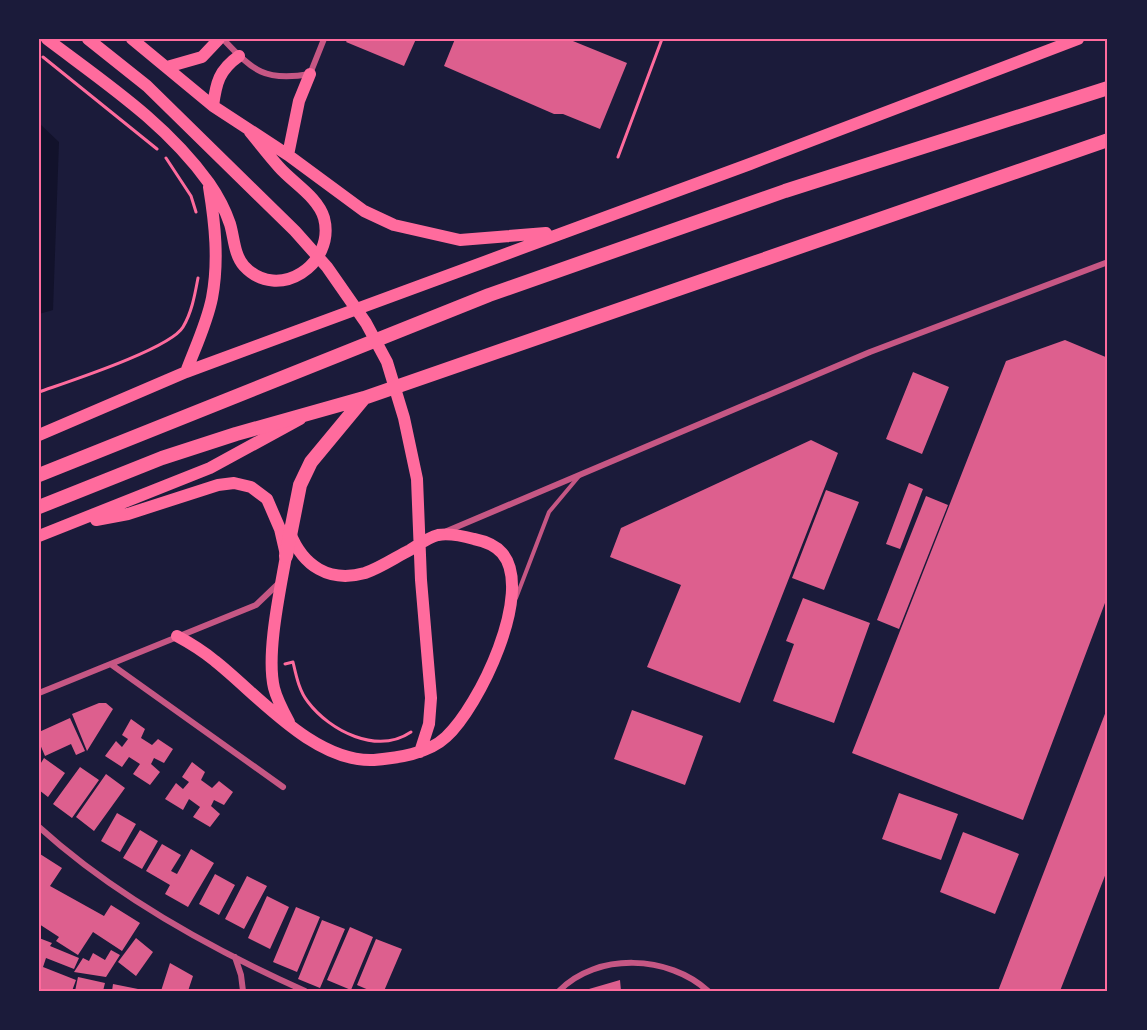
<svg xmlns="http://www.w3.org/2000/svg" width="1147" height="1030" viewBox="0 0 1147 1030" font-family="'Work Sans',sans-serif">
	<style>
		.water { fill: #12122b }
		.building { fill: #dd5f8e }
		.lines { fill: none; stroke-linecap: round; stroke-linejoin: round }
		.path { stroke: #ff6b9d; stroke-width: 3 }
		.service { stroke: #c65784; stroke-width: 4 }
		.minor { stroke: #c65784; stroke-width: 6 }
		.primary { stroke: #ff6b9d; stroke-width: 12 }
		.trunk { stroke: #ff6b9d; stroke-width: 12 }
		.motorway { stroke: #ff6b9d; stroke-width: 14 }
		.neatline { fill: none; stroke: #ff6b9d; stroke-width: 2 }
	</style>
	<rect width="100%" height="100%" fill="#1b1b3a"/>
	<path class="water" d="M39,123L59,142L53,310L39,314Z"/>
	<path class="building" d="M348,39H416L404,66L346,42Z
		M455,39H568L627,63L600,129L563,114H554L444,66Z
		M1065,340L1108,358V595L1023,820L852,753L1006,361Z
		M913,372L949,387L922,454L886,439Z
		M811,440L838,453L740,703L647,667L681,585L610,557L621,528Z
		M909,483L923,489L900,549L886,544Z
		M826,490L859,502L824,590L792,578Z
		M926,496L948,505L899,629L877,620Z
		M803,598L870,623L834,723L773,701L794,644L786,641Z
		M99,703H106L113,709L87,751L72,714Z
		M1108,706V868L1060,991H998Z
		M632,710L703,736L685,785L614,759Z
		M70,718L85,751L76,755L71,744L45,756L39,742V732Z
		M131,719L145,729L141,738L152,745L158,739L173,749L164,763L154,758L151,764L160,772L150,785L133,774L140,764L129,757L122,767L105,756L116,741L122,747L128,739L122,735Z
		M44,758L65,773L48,797L39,790V766Z
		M192,762L205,772L201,780L212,788L219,781L233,792L224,805L214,800L211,806L220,814L210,827L193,817L200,807L189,799L183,810L165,799L176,783L183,789L189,782L182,777Z
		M80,767L99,780L72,818L53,804Z
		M106,774L125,788L94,831L76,817Z
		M899,793L958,814L941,860L882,839Z
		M117,813L136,824L120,852L101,841Z
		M140,830L158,841L142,869L123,858Z
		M963,832L1019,854L995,914L940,892Z
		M162,844L181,855L171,871L177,874L191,849L214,863L188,907L165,894L170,885L146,871Z
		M40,854L62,868L50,886L104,916L111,905L140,923L122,951L93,932L78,955L56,941L59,937L39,924Z
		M215,874L235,885L219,915L199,904Z
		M247,876L267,886L244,929L225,919Z
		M267,896L289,907L270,949L248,938Z
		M296,907L320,917L297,972L273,962Z
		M322,920L345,929L320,988L298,979Z
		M350,927L373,937L351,990L327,980Z
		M39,938L52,943L50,946L79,958L74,969L46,958L43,967L76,980L72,991H39Z
		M136,938L153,952L136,976L118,962Z
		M376,939L402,949L384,991H371L357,985Z
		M111,950L120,955L106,977L74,972L83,958L89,961L93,953L105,960Z
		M170,963L193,976L188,991H161Z
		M78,977L105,983L103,991H75Z
		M620,980L621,991L589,989Z
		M113,984L143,990V991H112Z"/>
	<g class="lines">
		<path class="path" d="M43,57L157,149
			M618,157L662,39
			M166,158L191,196L196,212
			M39,392C67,382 170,349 183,327C192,312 195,294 198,278
			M285,664L293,662C296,675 299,691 308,702C330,731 377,755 411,732"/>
		<path class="service" d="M516,598L549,512L580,475"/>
		<path class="minor" d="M223,39C253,71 265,82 310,74L324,39
			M447,531L870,352L1108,262
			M112,665L283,787
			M39,693L256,605L279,583
			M39,827C115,896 211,949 305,991
			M235,957L241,975L243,991
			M559,991C597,952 669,955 708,991"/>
		<path class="primary" d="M88,39L147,86L295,231L327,267L366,323L387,362L404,418L417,479L421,580L431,698L429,724L420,752
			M286,556C280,591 266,654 274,688C277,700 283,711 289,722
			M177,636C190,643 203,651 215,661C257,694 314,763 374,760C397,758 428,754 446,737C479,707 535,591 502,553C495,545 484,541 474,539C463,536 449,533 438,535C429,537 418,545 410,550C396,557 380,568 365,573C329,583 303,566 290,533"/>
		<path class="trunk" d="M47,39C105,83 166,123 209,183C218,196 225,209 230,224C234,237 234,255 244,266C278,303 336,264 324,218C318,197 293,183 279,167C269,156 260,144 250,132
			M132,39L213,106L288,155L364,211L394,225L460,240L546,233
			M167,67L202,57L219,39
			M213,106C216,83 219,70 239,56
			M288,155L299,101L310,74
			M186,372C195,348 207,323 212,298C219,261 215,224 209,187
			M39,435L186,372L750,164L1078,39
			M96,520L128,514L218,485L234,483L251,487L267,499L280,529L286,555
			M39,536L210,468L300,419"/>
		<path class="motorway" d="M39,475L489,295L785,191L1108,88
			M39,507L162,458L236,434L364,398L1108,140
			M286,556L300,485L311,462L364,398"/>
	</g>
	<rect width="1147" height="1030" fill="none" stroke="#1b1b3a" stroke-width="81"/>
	<rect x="40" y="40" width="1066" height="950" class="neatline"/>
</svg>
